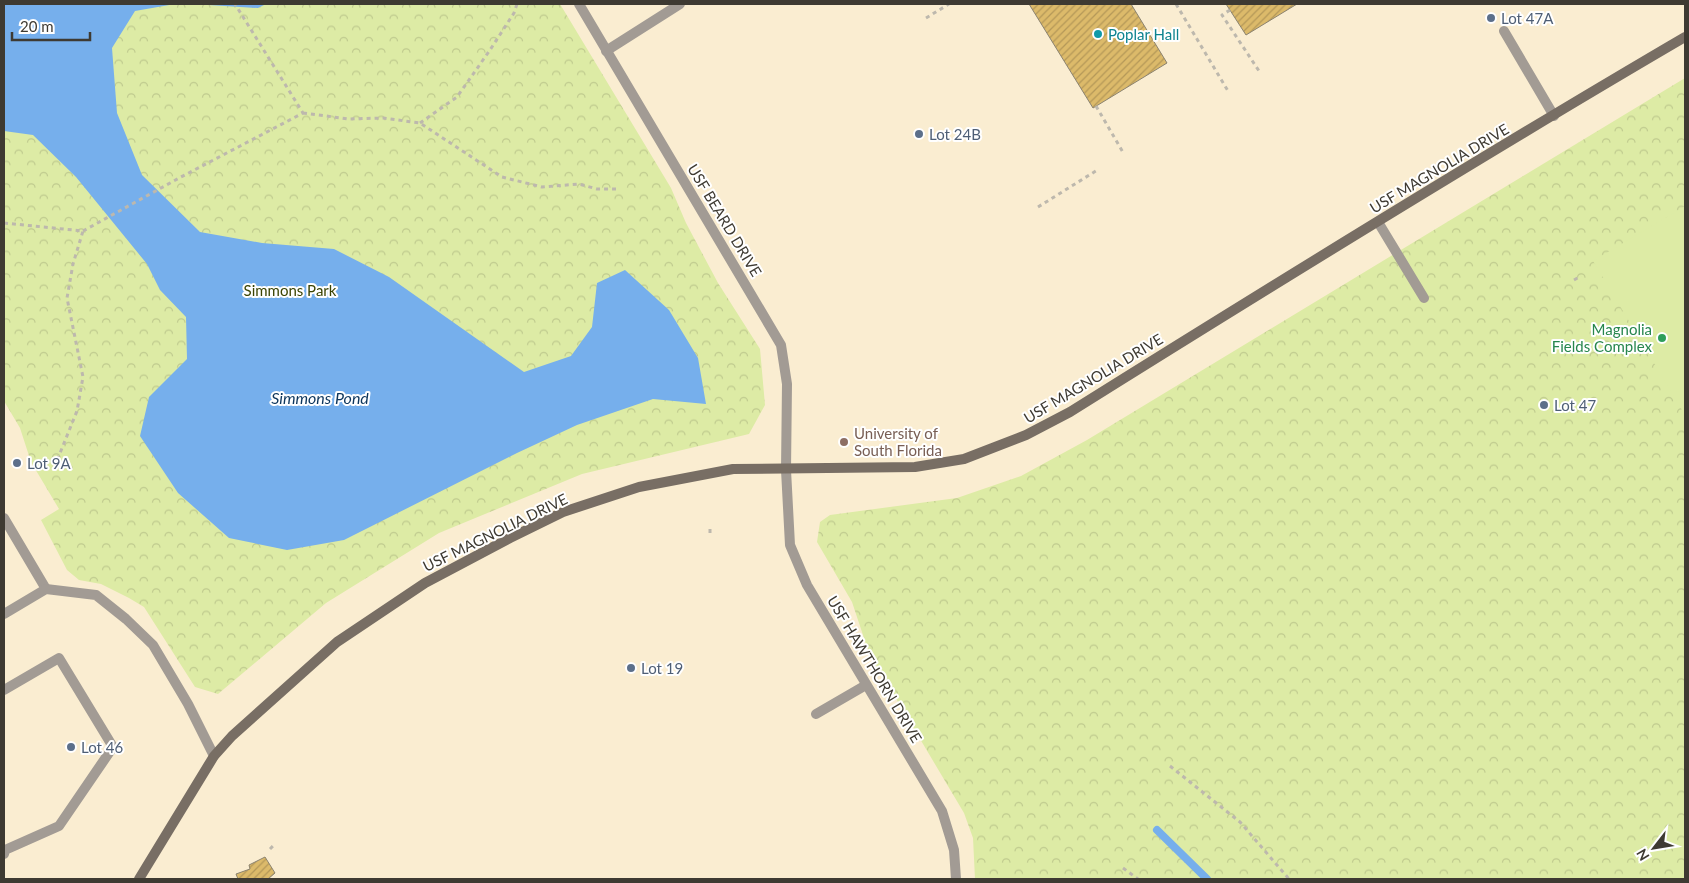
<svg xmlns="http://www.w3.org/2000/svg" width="1689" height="883" viewBox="0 0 1689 883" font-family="Lato,sans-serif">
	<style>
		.built { fill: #faedd1 }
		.park { fill: url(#park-crowns) }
		.garden { fill: #ddeba5 }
		.water { fill: #76afec }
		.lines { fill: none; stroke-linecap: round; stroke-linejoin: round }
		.stream { stroke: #76afec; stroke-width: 8 }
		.building { fill: url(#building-hatch); stroke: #8b8370 }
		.path { stroke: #bdb8ad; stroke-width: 3; stroke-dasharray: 4 4; stroke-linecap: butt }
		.lane { stroke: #a29b94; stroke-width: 10 }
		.street { stroke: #a29b94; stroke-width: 10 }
		.secondary { stroke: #786e64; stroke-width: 10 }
		.service-dot { fill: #5c6f8a; stroke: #fff; stroke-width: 2 }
		.culture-dot { fill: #0f9aa8; stroke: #fff; stroke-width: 2 }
		.leisure-dot { fill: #2e9e5b; stroke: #fff; stroke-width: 2 }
		.education-dot { fill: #8d6e63; stroke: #fff; stroke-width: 2 }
		.labels { text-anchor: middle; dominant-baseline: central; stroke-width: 4; stroke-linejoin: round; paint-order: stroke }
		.service-label { font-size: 15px; fill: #4e5e75; stroke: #fff; text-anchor: start }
		.culture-label { font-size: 15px; fill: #0d838f; stroke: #fff; text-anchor: start }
		.street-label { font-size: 15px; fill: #3e3a32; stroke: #fff }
		.park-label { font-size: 15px; fill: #3b4403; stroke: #fff }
		.leisure-label { font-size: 15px; fill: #27864d; stroke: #fff; text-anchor: end }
		.education-label { font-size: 15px; fill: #785e54; stroke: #fff; text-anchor: start }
		.water-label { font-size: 16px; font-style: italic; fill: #0c355c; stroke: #fff }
	</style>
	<defs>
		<pattern id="park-crowns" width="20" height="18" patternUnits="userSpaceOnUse" patternTransform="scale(1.25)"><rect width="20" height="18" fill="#ddeba5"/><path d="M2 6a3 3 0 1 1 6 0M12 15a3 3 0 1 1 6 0" fill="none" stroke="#bfca8e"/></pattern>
		<pattern id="building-hatch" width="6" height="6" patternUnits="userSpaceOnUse" patternTransform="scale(1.25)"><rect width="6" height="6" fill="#dcba6a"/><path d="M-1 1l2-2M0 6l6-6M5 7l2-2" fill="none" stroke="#b49858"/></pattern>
	</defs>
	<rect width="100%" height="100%" fill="#fef9ec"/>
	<path class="built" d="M4,4H1685V879H4Z"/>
	<path class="park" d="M4,4H560L671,188L686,223L718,283L760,349L765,405L749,434L582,474L439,533L326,603L218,694L195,687L144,607L129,598L101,584L79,580L67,570L41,520L59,509L31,462L20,428L4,401Z
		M1685,78V879H975L973,838L964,813L869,653L852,602L817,542L820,522L830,515L957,498L1021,476L1087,440Z"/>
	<path class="garden" d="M1685,206V415L1593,261Z"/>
	<path class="water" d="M4,4H175L135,11L112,48L117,113L142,175L200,232L262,243L334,249L389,277L524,372L571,356L592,327L597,283L625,270L669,310L698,358L706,404L653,399L577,425L517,453L344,540L287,550L229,538L178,493L140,436L149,397L187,359L186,317L160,290L147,264L76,177L33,135L4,131Z
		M193,4H266L258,8Z"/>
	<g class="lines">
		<path class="stream" d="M1157,830L1207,879"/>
	</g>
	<path class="building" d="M1029,4H1131L1167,63L1093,108Z
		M1226,4H1297L1246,35Z
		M265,857L275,873L268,879H238L236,874L250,869L249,865Z"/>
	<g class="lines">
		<path class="path" d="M1176,4L1228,91
			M1230,10L1222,15L1259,71
			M926,18L949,4
			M1096,106L1124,154
			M303,113L349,119L383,118L420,123L502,177L542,187L579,184L597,189H616
			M420,123L457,97L490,50L514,13L517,4
			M1038,207L1099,169
			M4,223L83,231L73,264L67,298L83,377L77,411L56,463
			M83,231L181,177L303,113L235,4
			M1574,280L1581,276
			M710,533V529
			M1170,766L1240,822L1289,879
			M270,849L273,846
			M1123,868L1138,879"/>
		<path class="lane" d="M1504,31L1554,116
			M606,51L680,4
			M1378,222L1424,298
			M786,470L790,545L807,585L942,811L954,850L956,879
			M4,518L46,589
			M4,690L59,658L113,747L59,826L5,850L4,854
			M816,714L866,685"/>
		<path class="street" d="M579,4L781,345L787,384L786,470
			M4,614L46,589L96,595L126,619L153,645L188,704L214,756"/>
		<path class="secondary" d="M139,879L214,756L232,736L337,642L425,583L510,538L563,512L639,487L733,469L915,467L964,459L1026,435L1070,412C1273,285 1478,158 1685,37"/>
	</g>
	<g class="service-dot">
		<circle cx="1491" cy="18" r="5"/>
		<circle cx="919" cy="134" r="5"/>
		<circle cx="1544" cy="405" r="5"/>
		<circle cx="17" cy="463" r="5"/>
		<circle cx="631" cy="668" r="5"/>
		<circle cx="71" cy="747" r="5"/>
	</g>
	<circle class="culture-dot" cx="1098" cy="34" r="5"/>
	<circle class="leisure-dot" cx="1662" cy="338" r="5"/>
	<circle class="education-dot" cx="844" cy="442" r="5"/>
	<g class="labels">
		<g class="service-label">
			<text x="1501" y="18">Lot 47A</text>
			<text x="929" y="134">Lot 24B</text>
			<text x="1554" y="405">Lot 47</text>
			<text x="27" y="463">Lot 9A</text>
			<text x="641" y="668">Lot 19</text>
			<text x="81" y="747">Lot 46</text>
		</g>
		<g class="culture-label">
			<text x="1108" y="34">Poplar Hall</text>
		</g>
		<g class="street-label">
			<text transform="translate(1439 168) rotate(-31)">USF MAGNOLIA DRIVE</text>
			<text transform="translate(725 220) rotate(59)">USF BEARD DRIVE</text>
			<text transform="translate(1093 378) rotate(-31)">USF MAGNOLIA DRIVE</text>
			<text transform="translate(495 532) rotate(-26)">USF MAGNOLIA DRIVE</text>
			<text transform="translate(875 669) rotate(59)">USF HAWTHORN DRIVE</text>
		</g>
		<g class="park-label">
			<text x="290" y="290">Simmons Park</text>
		</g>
		<g class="leisure-label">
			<text x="1652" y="329">Magnolia<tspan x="1652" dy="17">Fields Complex</tspan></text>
		</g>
		<g class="education-label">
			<text x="854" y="433">University of<tspan x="854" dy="17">South Florida</tspan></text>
		</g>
		<g class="water-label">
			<text x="320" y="397">Simmons Pond</text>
		</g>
	</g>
	<rect width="1689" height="883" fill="none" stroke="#3e3a32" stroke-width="10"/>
	<g transform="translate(1654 848) rotate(239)" stroke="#ffffff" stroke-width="4" paint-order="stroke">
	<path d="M0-4L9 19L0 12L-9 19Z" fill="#3e3a32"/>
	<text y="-8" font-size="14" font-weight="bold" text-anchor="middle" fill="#3e3a32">N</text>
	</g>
	<path d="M12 32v8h78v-8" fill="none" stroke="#3e3a32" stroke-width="2.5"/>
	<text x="20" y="32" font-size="15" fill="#3e3a32" stroke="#ffffff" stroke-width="4" paint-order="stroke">20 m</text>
</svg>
